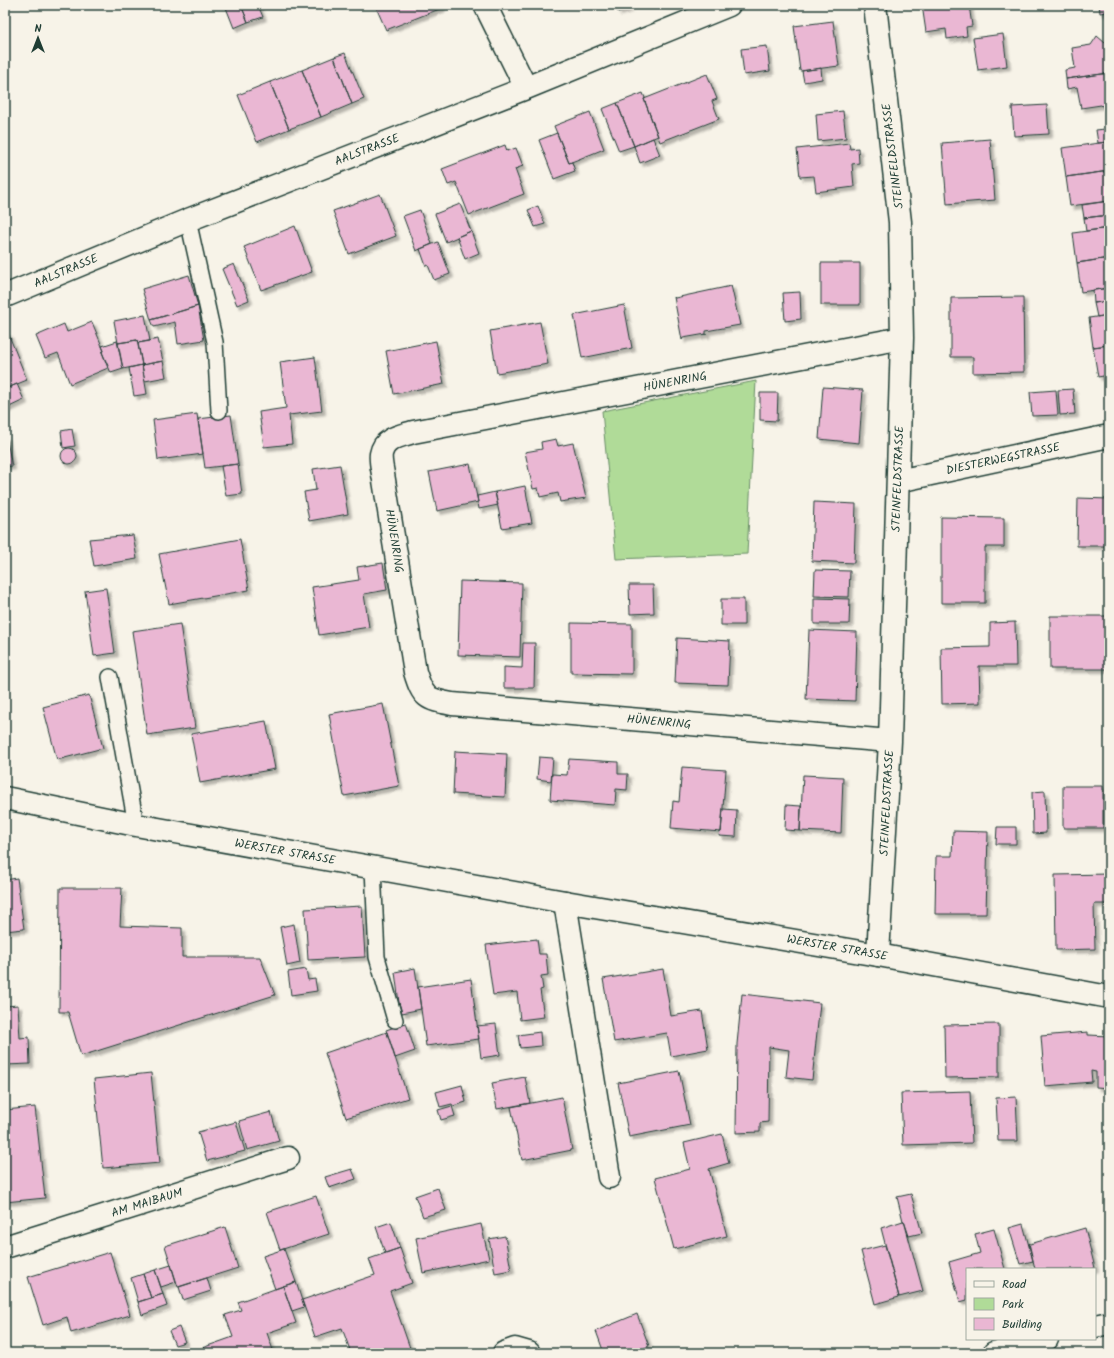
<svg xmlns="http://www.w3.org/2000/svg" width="1114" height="1358" viewBox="0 0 1114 1358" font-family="Kalam,sans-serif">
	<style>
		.green { fill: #b0db98; stroke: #688c66 }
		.building { fill: #eab7d3; stroke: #1f3d34; filter: url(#shadow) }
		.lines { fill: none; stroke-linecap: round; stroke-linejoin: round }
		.service-casing { stroke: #1f3d34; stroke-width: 18 }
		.minor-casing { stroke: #1f3d34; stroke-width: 25 }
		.secondary-casing { stroke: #1f3d34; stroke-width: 25 }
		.service { stroke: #f7f3e8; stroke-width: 15 }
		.minor { stroke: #f7f3e8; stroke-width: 22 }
		.secondary { stroke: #f7f3e8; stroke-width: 22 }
		.labels { text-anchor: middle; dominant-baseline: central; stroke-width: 4; stroke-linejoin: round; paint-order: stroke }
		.street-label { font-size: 12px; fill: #1f3d34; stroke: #f7f3e8 }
	</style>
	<defs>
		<filter id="shadow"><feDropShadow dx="3.5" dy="3.5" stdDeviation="1" flood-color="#0004"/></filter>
	</defs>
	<rect width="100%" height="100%" fill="#f7f3e8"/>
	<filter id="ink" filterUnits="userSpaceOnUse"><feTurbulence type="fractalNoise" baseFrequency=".025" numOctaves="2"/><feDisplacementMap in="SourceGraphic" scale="8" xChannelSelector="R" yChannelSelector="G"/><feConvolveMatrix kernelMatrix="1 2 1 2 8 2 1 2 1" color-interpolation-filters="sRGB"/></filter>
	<g filter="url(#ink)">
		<path class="green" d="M756,381L747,554L616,559L602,411Z"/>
		<path class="building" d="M225,5H241L248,22L234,28Z
			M241,5H258L263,17L248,22Z
			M375,5H441L442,8L386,30Z
			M615,5H628L629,8L618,12Z
			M922,5H969L972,26L966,27L967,36L947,39L946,29L926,32Z
			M1099,5H1109V12L1100,13Z
			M833,21L839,66L800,71L794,26Z
			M1003,34L1007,66L978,70L973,38Z
			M1097,36L1105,43L1109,42V73L1066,79L1065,70L1075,68L1072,48L1091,45Z
			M767,46L770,71L744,75L741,49Z
			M345,53L364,99L352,104L334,57Z
			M334,57L352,104L321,117L302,70Z
			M821,68L822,79L804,82L802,71Z
			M302,70L321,117L289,129L270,82Z
			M1109,73V109L1107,111L1101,105L1081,108L1077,87L1067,89L1066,79Z
			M707,74L717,99L712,101L719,119L660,142L644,99Z
			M270,82L289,129L257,142L238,95Z
			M643,93L645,98L644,99L658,136L634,146L617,103Z
			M617,103L634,146L619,151L602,109Z
			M1047,105L1049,134L1014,136L1012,107Z
			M843,111L846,138L818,141L816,114Z
			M590,112L604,149L569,163L554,126Z
			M1105,129L1107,142L1098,143L1096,130Z
			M557,133L569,163L572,162L575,171L554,179L539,140Z
			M653,138L660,155L640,163L634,146Z
			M990,139L995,200L947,204L942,143Z
			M1107,142H1109V171L1066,177L1062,148Z
			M849,143L850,149L858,148L859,163L852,164L854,187L816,192L814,176L800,177L797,149Z
			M505,145L507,151L516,148L523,166L515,169L524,194L469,215L456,182L448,185L442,169Z
			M1109,171V201L1070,206L1066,177Z
			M380,194L396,236L349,254L333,211Z
			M1109,201V215L1084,218L1082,205Z
			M460,204L471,231L446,242L435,214Z
			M538,206L545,224L535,227L528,210Z
			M420,210L432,244L416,251L403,216Z
			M1109,215V228L1086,231L1084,218Z
			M295,226L312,272L261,290L244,247Z
			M1109,228V258L1077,263L1073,233Z
			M471,231L479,253L465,259L457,237Z
			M438,242L450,274L434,280L428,265L426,266L420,249Z
			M1109,258V288L1081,292L1077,263Z
			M821,263H860V305H821Z
			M234,264L249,300L237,305L222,269Z
			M189,275L198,306L151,320L142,289Z
			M731,285L740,325L706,331V335V334L683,338L682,340L674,297L675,298L731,286Z
			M1109,288V301L1094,303L1093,290Z
			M800,292L801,319L785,321L783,293Z
			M1023,297L1024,372L973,373V357H951V298Z
			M1109,301V315L1097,317L1094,303Z
			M624,305L632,348L582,358L574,315Z
			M198,306L204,340L178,344L175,322L154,327L151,320Z
			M145,315L150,341L138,343L137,340L118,343L114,321Z
			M1109,315V345L1093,347L1089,318Z
			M92,322L104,351L102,352L108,368L70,384L58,353L45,358L36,336L64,324L67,332Z
			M540,322L548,364L497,373L490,331Z
			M8,333L27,380L5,389V335Z
			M158,339L163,361L142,365L138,343Z
			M137,340L142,365L123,369L118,343Z
			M117,341L123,369L111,373L102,352L104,351L102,346Z
			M436,341L444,384L394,394L386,351Z
			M1109,345V375L1098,377L1093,347Z
			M315,357L322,411L289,415L292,444L264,447L259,412L286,408L280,362Z
			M163,361L166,377L145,381L142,365Z
			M142,365L147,394L134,396L129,368Z
			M17,384L24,400L5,409V389Z
			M823,387L863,390L859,443L819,439Z
			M1073,389L1075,414L1060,415L1058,390Z
			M1056,390L1058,415L1032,416L1030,392Z
			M760,393H778L777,421L760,420Z
			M197,414L203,454L158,460L153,420Z
			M231,415L238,464L205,468L198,419Z
			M72,429L75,446L63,448L61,431Z
			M6,436L12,466L5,467V437Z
			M556,439L558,446L573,443L586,498L560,502L558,493L540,497L538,488L533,489L525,452L542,449L541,442Z
			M61 456a8 8 0 1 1 16 0a8 8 0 1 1-16 0Z
			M238,464L242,494L226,496L221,466Z
			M470,464L478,502L437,511L429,472Z
			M340,465L348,514L309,521L304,492L316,490L313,469Z
			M525,486L532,523L502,528L495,492Z
			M495,492L498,505L479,509L477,496Z
			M1078,498L1109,499V546H1077Z
			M814,502L856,504L854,563L812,561Z
			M941,517L1004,518V547H985V603H941Z
			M133,535L137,559L94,566L89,539Z
			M240,539L249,590L169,604L159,554Z
			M383,563L387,590L364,594L369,627L319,635L312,587L359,580L357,567Z
			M815,570L850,571L849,597L814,596Z
			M460,581L522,583L520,657L458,655Z
			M629,585H653L654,613L630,614Z
			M106,588L115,653L94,656L85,591Z
			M814,598L850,599L849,624H814Z
			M721,599H744V625H721Z
			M1050,616H1109V669H1050Z
			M1015,622L1016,666H979L980,703L942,704L941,648L990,647V623Z
			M571,623L632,624V674L571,673Z
			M180,624L195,728L147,735L132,631Z
			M809,630L857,632L855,701L806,699Z
			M677,638L730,641L728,685L675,683Z
			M523,643H535L534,688H504V667L522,668Z
			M89,695L103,748L57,760L43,707Z
			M383,704L399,786L344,796L329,714Z
			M266,721L275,769L200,783L191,734Z
			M455,751L507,754L505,797L453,794Z
			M539,757L553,758L551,781L537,779Z
			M569,759L618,762V774H628L627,790L616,789L615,805L550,800L552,774L567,775Z
			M682,767L726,770L721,832L671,828L673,801L679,802Z
			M803,775L843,777L841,833L800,831Z
			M1063,786H1103V828H1063Z
			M1045,791L1046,833L1033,834L1032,792Z
			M786,805L801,806L800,831L785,830Z
			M723,809L737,810L736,837L719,836L720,832H721Z
			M997,827H1016V844H996Z
			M953,831L988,832L986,914H935L936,856H952Z
			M1109,874V904H1094L1095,949L1056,950L1055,875Z
			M17,878L24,929L5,931V880Z
			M60,888H122L120,926L182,928V957H260L275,995L81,1056L68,1012H59Z
			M362,906L365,957L308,960L305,909Z
			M294,924L300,963L287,966L280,927Z
			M537,939L539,954H546L548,975L541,976L543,989L540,990L544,1017L520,1020L517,992L493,995L486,945Z
			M415,968L421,1009L402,1013L399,1003L395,972Z
			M306,969L308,980L315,979L317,991L291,995L288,972Z
			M663,969L671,1016L702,1011L708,1049L671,1056L667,1033L614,1042L603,979Z
			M471,979L479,1039L426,1046L418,987Z
			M742,994L820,1003L812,1080L786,1077L789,1050L769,1047L768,1122L760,1123V1132L736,1133L737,1044Z
			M18,1005L20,1038L29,1037L30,1064L5,1065V1006Z
			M406,1023L415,1051L395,1058L386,1030Z
			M496,1024L500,1055L481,1058L477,1026Z
			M999,1024V1077L945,1078L944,1025Z
			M387,1032L408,1098L346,1118L325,1053Z
			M540,1032L541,1046L520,1048L518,1035Z
			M1088,1032V1035L1109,1036V1088L1096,1087V1072L1091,1071L1092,1082L1045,1086L1041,1036Z
			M679,1071L690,1125L629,1137L618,1083Z
			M151,1073L160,1163L103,1168L94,1079Z
			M525,1077L530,1103L497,1109L492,1083Z
			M462,1085L466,1102L453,1106L452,1104L440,1107L436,1092Z
			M970,1091L972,1143L903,1145L901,1093Z
			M562,1097L572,1150L522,1160L511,1107Z
			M1016,1097L1018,1141H998L996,1098Z
			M452,1106L455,1116L441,1120L438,1110Z
			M35,1107L45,1198L5,1202V1110Z
			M271,1112L279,1141L247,1150L239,1121Z
			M236,1122L245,1151L207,1161L198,1132Z
			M722,1134L729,1163L709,1169L727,1236L674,1249L655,1178L690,1169L684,1143Z
			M352,1169L356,1179L329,1188L325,1177Z
			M438,1188L446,1210L423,1217L415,1196Z
			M911,1194L922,1233L909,1236L904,1221H903L897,1197Z
			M316,1196L329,1234L280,1250L267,1212Z
			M903,1221H904L923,1291L899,1297L881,1228Z
			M391,1222L400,1248L385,1253L376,1227Z
			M481,1224L489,1259L423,1273L416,1238Z
			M1023,1224L1033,1261L1020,1264L1009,1228Z
			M225,1227L238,1268L178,1287L165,1246Z
			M1085,1228L1095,1268L1091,1269H1035L1029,1243L1030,1244Z
			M994,1229L1005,1269H967V1300L960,1302L949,1262L980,1253L975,1234Z
			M505,1236L511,1270L495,1273L489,1239Z
			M885,1245L899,1297L875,1304L861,1251Z
			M400,1248L412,1283L390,1291L410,1348L396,1353H351L342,1328L315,1337L302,1300L375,1275L369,1259Z
			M284,1249L296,1282L275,1289L263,1256Z
			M110,1252L130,1315L71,1333L67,1317L43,1325L28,1277Z
			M171,1265L176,1282L161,1287L155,1270Z
			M155,1270L163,1294L151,1298L143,1274Z
			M143,1274L151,1298L138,1302L131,1278Z
			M207,1278L211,1291L183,1300L179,1287Z
			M296,1282L304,1307L292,1311L283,1286Z
			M283,1286L296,1323L267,1333L274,1353H200L199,1349L233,1337L225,1315L241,1310L238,1302Z
			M163,1294L167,1306L142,1315L138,1302Z
			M637,1314L649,1346L633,1353H604L596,1331Z
			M179,1327L185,1342L175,1345L169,1331Z"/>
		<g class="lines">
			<g class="service-casing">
				<path id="service" d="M188,220L215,342L219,411
					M110,677L136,825
					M373,868L377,957L395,1020"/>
			</g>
			<g class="minor-casing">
				<path id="minor" d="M485,5L526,88
					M875,5L900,222L902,338L890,741L878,955
					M5,296L188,220L526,88L729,5
					M898,481L1109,436
					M890,741L452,704C426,699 423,698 415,672L383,474C382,468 380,460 381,454C384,438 400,436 413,432L902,338
					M565,902L609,1177
					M5,1247L288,1158
					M1095,1326L1109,1323
					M504,1353L515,1349L529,1353
					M994,1353L1047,1339"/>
			</g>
			<g class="secondary-casing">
				<path id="secondary" d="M5,798L136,825L565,902L878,955L1109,997"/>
			</g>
			<use href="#service" class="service"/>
			<use href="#minor" class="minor"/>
			<use href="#secondary" class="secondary"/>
		</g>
	</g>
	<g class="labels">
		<g class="street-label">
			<text transform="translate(367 150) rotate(-21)">AALSTRASSE</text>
			<text transform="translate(893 156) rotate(-97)">STEINFELDSTRASSE</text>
			<text transform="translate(66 271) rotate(-23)">AALSTRASSE</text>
			<text transform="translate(675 382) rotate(-11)">HÜNENRING</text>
			<text transform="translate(1003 459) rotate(-12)">DIESTERWEGSTRASSE</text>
			<text transform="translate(898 479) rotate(-88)">STEINFELDSTRASSE</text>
			<text transform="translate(394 541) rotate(81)">HÜNENRING</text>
			<text transform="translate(659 722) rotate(5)">HÜNENRING</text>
			<text transform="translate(887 803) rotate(-87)">STEINFELDSTRASSE</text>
			<text transform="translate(285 852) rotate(10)">WERSTER STRASSE</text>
			<text transform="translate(837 948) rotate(10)">WERSTER STRASSE</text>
			<text transform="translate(147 1203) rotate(-17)">AM MAIBAUM</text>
		</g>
	</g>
	<rect width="1114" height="1358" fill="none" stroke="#f7f3e8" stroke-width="20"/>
	<rect x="10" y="10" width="1094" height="1338" fill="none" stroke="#1f3d34" stroke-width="1.5" filter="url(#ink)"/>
	<rect x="966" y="1268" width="130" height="72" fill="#f7f3e8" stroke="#a1aaa0"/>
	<rect x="974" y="1281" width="20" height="6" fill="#f7f3e8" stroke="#a1aaa0"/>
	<text x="1002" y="1288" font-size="12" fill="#1f3d34">Road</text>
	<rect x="974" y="1298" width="20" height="12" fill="#b0db98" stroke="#a1aaa0"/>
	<text x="1002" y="1308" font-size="12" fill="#1f3d34">Park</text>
	<rect x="974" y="1318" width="20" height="12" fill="#eab7d3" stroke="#a1aaa0"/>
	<text x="1002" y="1328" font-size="12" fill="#1f3d34">Building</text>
	<g transform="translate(38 38)" stroke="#f7f3e8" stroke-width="3" paint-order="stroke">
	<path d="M0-3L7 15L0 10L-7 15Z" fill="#1f3d34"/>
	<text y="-6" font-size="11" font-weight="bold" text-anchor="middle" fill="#1f3d34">N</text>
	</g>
</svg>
